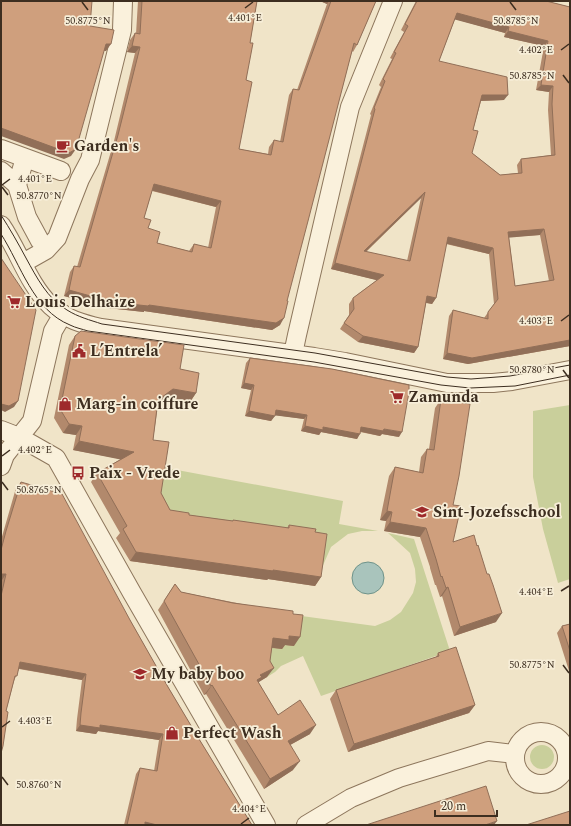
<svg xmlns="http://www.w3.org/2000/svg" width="571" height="826" viewBox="0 0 571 826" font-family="Spectral,serif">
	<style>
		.green { fill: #c9cf9b }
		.water { fill: #a9c4bc; stroke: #6f938a }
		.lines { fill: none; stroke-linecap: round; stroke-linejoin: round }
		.street-casing { stroke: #8d765c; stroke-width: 20 }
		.street { stroke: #faf1dc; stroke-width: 18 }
		.tram { stroke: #3d2e20; stroke-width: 1 }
		.wall { fill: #b2896c; fill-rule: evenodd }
		.shaded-wall { fill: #916f58 }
		.building { fill: #cf9f7d; stroke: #916f58; fill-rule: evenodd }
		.ticks { fill: none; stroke: #3d2e20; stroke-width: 1.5 }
		.labels { text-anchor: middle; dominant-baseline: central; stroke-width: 3.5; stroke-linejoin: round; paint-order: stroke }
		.poi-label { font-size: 16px; font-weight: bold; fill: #3d2e20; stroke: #f7eed8; text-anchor: start }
		.ticks-label { font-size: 10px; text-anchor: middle; fill: #3d2e20; stroke: #f7eed8; stroke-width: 3.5; stroke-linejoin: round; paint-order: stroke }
	</style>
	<rect width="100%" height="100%" fill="#f0e4c8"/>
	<path class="green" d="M570,405V579L558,583L543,529L533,477V411Z
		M161,467L343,501L339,524L378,531H362L348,534L331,547L321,570L158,512Z
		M388,533L414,539L450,651L321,696L303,656L281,666L275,672L267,677L235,607L375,626L390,620L401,612L413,593L416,582L415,569L410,553L398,542Z
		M530 757a12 12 0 1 1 24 0a12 12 0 1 1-24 0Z"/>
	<path class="water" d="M352 578a16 16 0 1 1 32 0a16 16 0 1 1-32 0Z"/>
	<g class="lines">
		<g class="street-casing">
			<path id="street" d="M1,149L61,171
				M25,158L17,185L27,217L40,241
				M1,171L17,185
				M1,225C19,251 28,284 51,306C65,319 83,324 101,328L314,357L345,362L447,383H493L512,381L570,370
				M23,263L46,250L57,238L80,179L90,160L122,30L123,1
				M293,354L297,335L350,107L393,1
				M1,430L19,437L56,458L132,593L266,825
				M1,466L5,455L32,421L53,331L63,314
				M515 758a26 26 0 1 1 52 0a26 26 0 1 1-52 0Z
				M306,825L351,798L399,778L488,751L515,754"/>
		</g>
		<use href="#street" class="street"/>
		<path class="tram" d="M1,215C10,229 18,243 26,258C37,278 47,298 67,310C78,317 90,320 102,324L315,353L447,377L471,379L510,376L570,365
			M1,234C21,265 33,310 70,325C76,328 82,329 88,331L314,362L441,385L470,388L515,386L570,375"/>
	</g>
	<path class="wall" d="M138,1H257L250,43L239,149L268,154L269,147L274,140L280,142L289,95L293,89L297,90L327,4L320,1H376L357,45L353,52L352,51L280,325L272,330L144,311V312L108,308L64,296L70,272L74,266L77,267L114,141L135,53L127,52L130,40L135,33L136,34ZM152,191L216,207L208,248L194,244L189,251L157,243L148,228L144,218Z
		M416,1H546L570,7V346L468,364L443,359L449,316L453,310L484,318L494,304L489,254L446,244L436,298L432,304L426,303L418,347L414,353L358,342L340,329L349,315V304L353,298L377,280L331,269L371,115L370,114L381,87L379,85L392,59L390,58L404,32L401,30ZM455,19L505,33L504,37L544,46L536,90L549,92L548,110L551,155L521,159L517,165L518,173L500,175L472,153L473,130L481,101L504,100L439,61ZM421,198L407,261L366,252ZM540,235L549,281L515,286L509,237Z
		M75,336L180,369L196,393L190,402L167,398L158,405L153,440L161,493L170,510L189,515L233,521V520L287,528L289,525L315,532L321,577L315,586L268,579L267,580L130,561L116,538L120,533L91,482L97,473L121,459L73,450L76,435L63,433L54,418L69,345Z
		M250,358L399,437L382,434L380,436L360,432L357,439L321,432L319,435L301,431L304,419L275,415L271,421L245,416L251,390L241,388L246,363Z
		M441,399L453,505V542L496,622L454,636L442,596L440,597L436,585H435L430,568V567L420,537L384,531L386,521L380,520L389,476L395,467L419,472L421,457L427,449H429L435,408Z
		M21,482L130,620L168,687L199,739L252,825H124L136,774L140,768L154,771L159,740L98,731L96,734L76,731L77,719L82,680L19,669L14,681L6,711L1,753V583L2,580H1V540L16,488Z
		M175,584L181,592L293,614L294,646L285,645L282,649L272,648L267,677L258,682L278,715L310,734L290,745L293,770L264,789L206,694L204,695L158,610Z
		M570,624V674L557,633L562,626Z
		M438,653L475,705L469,713L348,752L330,699L336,690L436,657Z"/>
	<path class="shaded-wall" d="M320,1H329L327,4Z
		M457,13L509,27L505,33L453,19Z
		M508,31L548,41L544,46L504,37Z
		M106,44H111L106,51H102Z
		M132,46L140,47L135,53L127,52Z
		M541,85L553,86L549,92L536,90Z
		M482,95H508L504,100L478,101Z
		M1,128L76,149L71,156L64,159L1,136Z
		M154,184L221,201L216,207L150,190Z
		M425,192L421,198L360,257L364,251Z
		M544,229L540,235L504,238L508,232Z
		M448,237L493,248L489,254L444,243Z
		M335,263L384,275L380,281L331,269Z
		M69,290L149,305L284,318L280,325L272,330L144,311V312L108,308L64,296Z
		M427,296L436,298L432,304L423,302Z
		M363,336L418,347L414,353L358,342Z
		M570,340V346L468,364L443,359L447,353Z
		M244,383L254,385L251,390L241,388Z
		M173,389L196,393L190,402L167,398L152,409L158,400Z
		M18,401L14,407L5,412L1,410V404Z
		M276,410L307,415L304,419L272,415Z
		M249,411L275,416L271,421L245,416Z
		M69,424L82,426L76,435L63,433Z
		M305,426L323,427L360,434L357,439L321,432L319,435L301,431Z
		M361,427L384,429L402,432L399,437L382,434L380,436L358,431Z
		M79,441L134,452L128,461L73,450Z
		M387,511L392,512L386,521L380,520Z
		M390,522L426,528L420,537L384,531Z
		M136,552L273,570L321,577L315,586L268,579L267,580L130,561Z
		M1,574H6L2,580H1Z
		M448,587L442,596L440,597L446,588Z
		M502,613L496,622L454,636L460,627Z
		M289,636L300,637L294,646L285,645L282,649L267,647L273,638Z
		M20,662L86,674L82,680L16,668Z
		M274,668L267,677L259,682L255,687L251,690L260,675Z
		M212,685L206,694L204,695L211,686Z
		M475,705L469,713L348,752L354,744Z
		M80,725H100L163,734L159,740L98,731L96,734L76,731Z
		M316,725L310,734L281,750L288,741Z
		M300,761L293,770L264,789L270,779Z
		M497,821L494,825H485Z
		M145,822L157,825H143Z"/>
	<path class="building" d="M1,1H92L90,26L114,30L111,44H106L76,149L69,153L1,128Z
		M142,1H257L250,43H253L246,80L252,82L239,149L271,155L274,140L283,142L293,89L299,90L331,1H376L357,45L354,43L308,221L287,301H288L284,318L276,323L149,305L148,306L112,302L69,290L74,266L80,267L118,135L140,47L132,46L135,33L140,34ZM154,184L221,201L211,248L194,244L192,252L157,243L160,232L148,228L151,220L144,218Z
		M417,1H546L570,7V340L472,358L447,353L453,310L488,319V312L498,299L493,248L448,237L436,298L427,296L418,347L363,336L344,323L354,309L353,298L384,275L335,263L375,109L374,108L385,81L383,79L396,53L394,52L408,26L405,24ZM457,13L509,27L508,31L548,41L541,85L553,86L552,104L555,155L521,159L522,173L500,175L472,153L478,131L473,130L482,95H508L507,77L439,61ZM425,192L410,261L364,251ZM544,229L554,280L515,286L508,232Z
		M1,258L36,310L18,401L9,406L1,404Z
		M81,331L184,345L180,369L199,373L196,393L173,389L158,400L153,440L169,442L161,493L170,510L189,513V515L233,521V520L289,528V525L316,529L315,532L327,534L321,577L273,570V571L136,552L123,529L127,526L97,473L134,452L79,441L82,426L69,424L60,409L75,336Z
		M250,358L332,369L409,385V392L402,432L384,429L383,431L361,427L360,434L323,427V430L305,426L307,415L276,410L275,416L249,411L254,385L244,383Z
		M441,399L470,404L459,476L453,505L461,506L453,542L474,535L477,546L478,545L487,574H489L493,585L502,613L460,627L448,587L446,588L442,576L441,577L436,559L426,528L390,522L392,512L387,511L395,467L423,473L427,449L434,450Z
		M21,482L62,494L130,620L168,687L199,739L252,825H157L145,822V825H127L140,768L157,771L163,734L100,725V728L80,725L81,713L86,674L20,662L17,676H15L6,711L8,712L3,746L1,753V596L6,574H1V550L6,531Z
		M175,584L181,592L233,603L293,611V614L303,615L300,637L289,636V640L273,638L270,661L274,668L260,675L262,677L257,680L278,715L300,700L316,725L288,741L300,761L270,779L212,685L211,686L164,601Z
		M570,624V651L562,626Z
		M456,647L475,705L354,744L336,690L439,656L438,653Z
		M486,786L497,821L485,825H366Z
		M570,811V825H526Z"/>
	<path class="ticks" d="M82,2L88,10M510,2L516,10M245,8L253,2M561,50L569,44M563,75L569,83M2,185L10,179M2,187L8,195M561,321L569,315M563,370L569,378M2,456L10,450M2,482L8,490M561,591L569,586M563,665L569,673M2,727L10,721M2,777L8,785M241,824L249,818"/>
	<defs>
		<g id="cafe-bare" transform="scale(1.08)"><path d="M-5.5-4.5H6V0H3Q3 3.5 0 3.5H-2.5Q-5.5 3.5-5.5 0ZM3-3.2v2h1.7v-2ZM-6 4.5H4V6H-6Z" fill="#9e2a2b" stroke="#f7eed8" stroke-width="2.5" paint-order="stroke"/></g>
		<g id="supermarket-bare" transform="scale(1.08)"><path d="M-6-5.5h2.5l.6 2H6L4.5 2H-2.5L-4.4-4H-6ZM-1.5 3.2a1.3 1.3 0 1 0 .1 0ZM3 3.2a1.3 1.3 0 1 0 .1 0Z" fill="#9e2a2b" stroke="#f7eed8" stroke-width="2.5" paint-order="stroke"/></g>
		<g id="civic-bare" transform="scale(1.08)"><path d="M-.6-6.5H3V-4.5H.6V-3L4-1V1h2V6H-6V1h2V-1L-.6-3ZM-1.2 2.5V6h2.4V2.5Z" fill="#9e2a2b" stroke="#f7eed8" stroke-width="2.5" paint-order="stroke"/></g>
		<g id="shop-bare" transform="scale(1.08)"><path d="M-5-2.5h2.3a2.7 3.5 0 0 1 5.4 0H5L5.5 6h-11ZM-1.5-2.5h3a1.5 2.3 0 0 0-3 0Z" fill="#9e2a2b" stroke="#f7eed8" stroke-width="2.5" paint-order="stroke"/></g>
		<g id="bus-bare" transform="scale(1.08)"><path d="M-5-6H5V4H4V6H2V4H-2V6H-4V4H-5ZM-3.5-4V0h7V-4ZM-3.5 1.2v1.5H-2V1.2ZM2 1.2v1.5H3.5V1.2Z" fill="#9e2a2b" stroke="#f7eed8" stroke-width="2.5" paint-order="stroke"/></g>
		<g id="school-bare" transform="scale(1.08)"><path d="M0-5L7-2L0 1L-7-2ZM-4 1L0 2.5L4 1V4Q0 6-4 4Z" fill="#9e2a2b" stroke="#f7eed8" stroke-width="2.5" paint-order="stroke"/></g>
	</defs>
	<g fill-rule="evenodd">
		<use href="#cafe-bare" x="63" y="146"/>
		<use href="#supermarket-bare" x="14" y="302"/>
		<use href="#civic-bare" x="79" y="351"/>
		<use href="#supermarket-bare" x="397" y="397"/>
		<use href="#shop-bare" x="65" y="404"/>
		<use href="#bus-bare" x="78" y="473"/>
		<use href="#school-bare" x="422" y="512"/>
		<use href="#school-bare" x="140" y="674"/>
		<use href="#shop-bare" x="172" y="733"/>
	</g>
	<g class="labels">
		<g class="poi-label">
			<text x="74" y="146">Garden's</text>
			<text x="25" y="302">Louis Delhaize</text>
			<text x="90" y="351">L’Entrela’</text>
			<text x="408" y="397">Zamunda</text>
			<text x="76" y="404">Marg-in coiffure</text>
			<text x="89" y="473">Paix - Vrede</text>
			<text x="433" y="512">Sint-Jozefsschool</text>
			<text x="151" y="674">My baby boo</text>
			<text x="183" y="733">Perfect Wash</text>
		</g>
	</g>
	<g class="ticks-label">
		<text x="245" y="21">4.401°E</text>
		<text x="88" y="24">50.8775°N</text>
		<text x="516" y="24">50.8785°N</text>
		<text x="536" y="53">4.402°E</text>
		<text x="532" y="79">50.8785°N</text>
		<text x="35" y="182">4.401°E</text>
		<text x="39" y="199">50.8770°N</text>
		<text x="536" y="324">4.403°E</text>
		<text x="532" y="373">50.8780°N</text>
		<text x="35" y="453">4.402°E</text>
		<text x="39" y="493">50.8765°N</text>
		<text x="536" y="595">4.404°E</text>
		<text x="532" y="668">50.8775°N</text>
		<text x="35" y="724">4.403°E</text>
		<text x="39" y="788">50.8760°N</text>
		<text x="249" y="812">4.404°E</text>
	</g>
	<rect width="571" height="826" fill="none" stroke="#3d2e20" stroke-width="4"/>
	<path d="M435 810v6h62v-6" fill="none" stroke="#3d2e20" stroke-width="2"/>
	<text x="441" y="810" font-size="12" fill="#3d2e20" stroke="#f7eed8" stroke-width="3" paint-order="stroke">20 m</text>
</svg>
